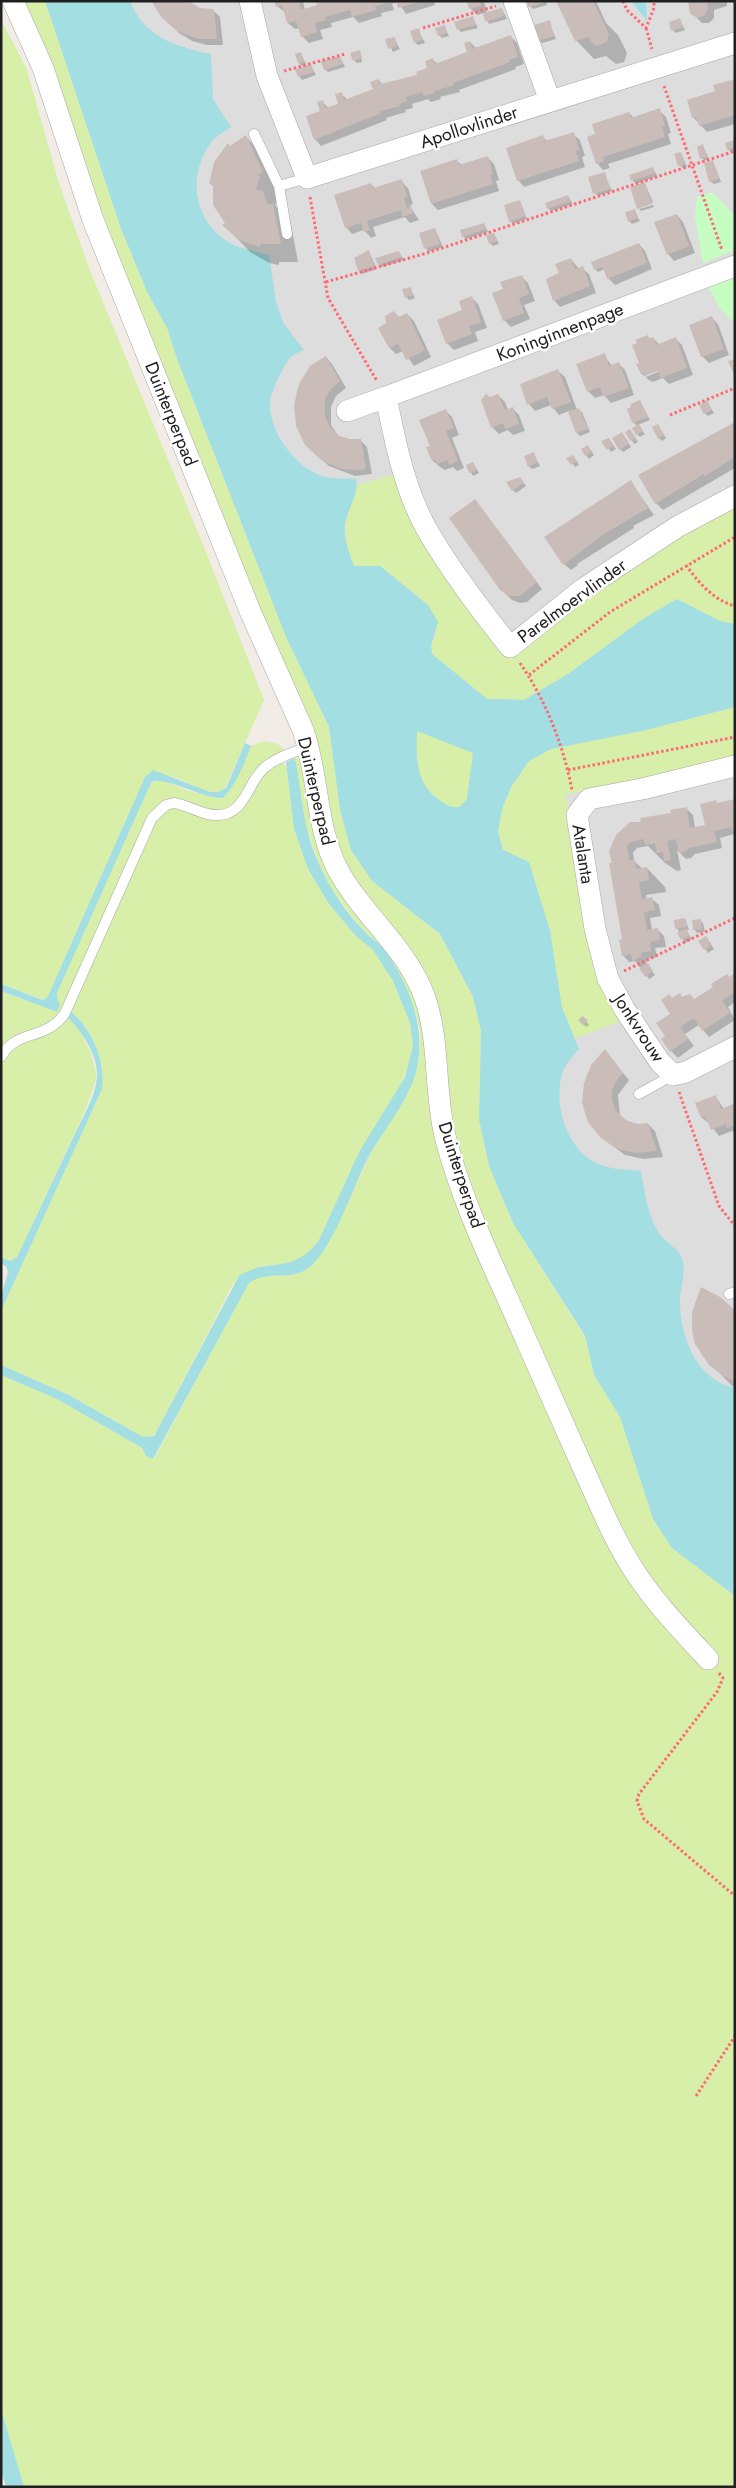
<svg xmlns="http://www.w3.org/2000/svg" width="736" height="2488" viewBox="0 0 736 2488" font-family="Jost,sans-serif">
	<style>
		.residential { fill: #dedddd }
		.grass { fill: #d7efa9 }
		.park { fill: #c6fec1 }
		.water { fill: #a3dee2; fill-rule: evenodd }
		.shadow { fill: #0003; fill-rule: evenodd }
		.building { fill: #cabdb9 }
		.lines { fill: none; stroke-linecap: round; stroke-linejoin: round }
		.lane-casing { stroke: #a7a7a7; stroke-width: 11 }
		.street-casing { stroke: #a7a7a7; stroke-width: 22 }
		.path { stroke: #ff6a72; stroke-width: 3; stroke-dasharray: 2.5 2.5; stroke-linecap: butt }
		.lane { stroke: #fff; stroke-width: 10 }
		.street { stroke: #fff; stroke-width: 21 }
		.labels { text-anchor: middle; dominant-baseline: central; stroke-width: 5; stroke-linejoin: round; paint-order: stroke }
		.street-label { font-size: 18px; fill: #202020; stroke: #fff }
	</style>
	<rect width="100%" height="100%" fill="#f1ece6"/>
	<path class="residential" d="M115,1H735V1439L567,1154L264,426Z"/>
	<path class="grass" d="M18,1H45L121,230L147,292L167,328L177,359L286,637L329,727L340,810L351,850L372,881L440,934L473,997L481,1031L479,1120L489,1166L513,1223L585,1337L594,1375L620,1417L653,1519L672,1548L735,1596V2487H24L1,2411V1375L57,1399L142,1448L146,1456L154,1459L249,1282C266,1270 290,1281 307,1269C315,1264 320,1255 326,1248L370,1155L409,1091L417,1070L420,1051V1032L416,1013L385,950L366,933L351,915L333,891L319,865L303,817L295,758L302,755L307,759C313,797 316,838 335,873C359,916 400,947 419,994C437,1041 427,1092 441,1139C460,1204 488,1267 516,1329C543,1389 569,1448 596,1508C625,1571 658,1612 705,1662L710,1655C685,1628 659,1601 639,1570C618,1539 604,1505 589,1471C573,1433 555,1394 538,1356C506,1284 472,1212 450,1137C437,1088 445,1035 426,988C407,942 366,912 343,869C323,833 322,791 314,752L315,743L310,724L286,682L254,610L96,219L47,67Z
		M1,20L26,67L58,180L89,268L206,552L264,700L225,788C209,800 190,781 173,777C165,775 154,777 145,777L48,996L44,1000L1,984Z
		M399,473L412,516L515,642L595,586L735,499V624L720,621L677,599L643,619L568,674L524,700L487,699L432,654L431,645L436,634L428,605L380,566H354L348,551L345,525L357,485Z
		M735,707V762L566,794L587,927L624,1020L575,1038L562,1008L550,931L529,862L503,850L498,832L502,809L511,787L529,761L551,749L646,730Z
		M417,730L473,753L467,800L460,807C450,808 446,805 438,799C415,783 416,756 417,730Z
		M264,741C272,742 281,743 285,752L227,809C194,817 178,779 148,816L62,1009L53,1023L16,1035L1,1048V991L26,1001H58L57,993L151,783L163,780L186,790L220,799L234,784L251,746Z
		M283,762L287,769L294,829L308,869L329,904L355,935L373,950L393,981L410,1023L413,1046L410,1062L399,1088L359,1152L318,1242L302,1259L287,1264L261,1266L233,1284L158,1429L151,1438L143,1437L69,1395L1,1365V1311L102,1089C106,1062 92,1028 70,1011L155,820L168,809L174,807L219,820L266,772Z
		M67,1017L79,1030L91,1053L97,1077L85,1111L17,1257L10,1261L1,1257V1066C19,1031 48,1047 67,1017Z"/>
	<path class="park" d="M712,192L735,216V250L703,263L695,217L697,197Z
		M735,275V324L719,307L708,286Z"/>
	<path class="water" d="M45,1H130C144,37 176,47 211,54L213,99L231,127C224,132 215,137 210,144C188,176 193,217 225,240C237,248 255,251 269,255L276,302L284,324L304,350C300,352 294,354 291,357C284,364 271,392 270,402C268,431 295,467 322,476C332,480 346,478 356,479C359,495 348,508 345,524C343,537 349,553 354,566H380L428,605L438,622L431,645L432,654L487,699L524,700L568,674L643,619L677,599L720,621L735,624V707L646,730L551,749L529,761L511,787L502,809L498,832L503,850L529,862L550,931L562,1008L579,1049C574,1055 566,1063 563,1071C553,1100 564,1143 592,1161C606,1170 625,1169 641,1171C645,1193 647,1214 659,1233C666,1244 680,1248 683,1262C685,1273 681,1286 680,1297C679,1332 694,1380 735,1388V1596L672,1548L653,1519L620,1417L594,1375L585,1336L513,1223L489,1166L479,1120L481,1031L473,997L440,934L372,881L351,850L340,810L329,727L286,637L177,359L167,328L147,292L121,229ZM417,731L473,753L467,799L460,807C450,808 446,805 438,799C415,783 416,756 417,731Z
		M631,1H646L647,21Z
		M245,743L251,746C244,764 236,785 223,798C204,800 163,774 151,783L57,993L58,1001L60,1004L57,1012L1,991V984L40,999L44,1000L48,996L145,777L153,770L210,792H218L226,788Z
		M295,758C302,794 303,830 319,864C330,889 347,914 366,933C372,939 380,943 385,951C409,984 426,1027 417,1068C410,1101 380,1133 365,1164C352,1191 331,1253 307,1269C290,1281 266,1270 249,1283L153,1459L146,1456L142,1448L57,1399L1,1375V1365L69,1395L143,1437L154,1436L239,1276C270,1256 289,1276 318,1242L359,1152L405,1077L413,1046L410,1023L393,981L373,950L355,935L329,904L308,869L294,829L286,762Z
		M70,1011C92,1028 106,1062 102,1089L1,1311V1296L8,1272L6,1266L1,1264V1257L10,1261L17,1257C36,1217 54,1178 73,1138C81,1120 95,1098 97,1078C99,1057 82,1031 67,1017Z
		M1,2411L4,2419L24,2487H6L1,2470Z"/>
	<path class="shadow" d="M276,1H303L305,10L319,6L318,1H434L435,5L406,14L398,2L392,4L394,10L381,13L382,16L359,23L353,17L331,23L332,27L320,30L323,39L309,43L302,36L300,28L295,29L288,23L285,12L277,6Z
		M468,1H484L487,14L502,9L507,19L489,24L484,13L477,15L470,8Z
		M546,1L547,5L533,9L530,6Z
		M558,1H596L606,23L618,35L627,53L624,62L616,64L606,56L594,59L576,40Z
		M689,1H727V6L714,10V18L709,23H702L690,11Z
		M200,9L213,10L220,17L223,45H207L192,41L179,33L159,13Z
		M473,18L478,28L461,32L458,29Z
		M680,20L685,30L676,33L673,30Z
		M549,22L556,39L542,43L539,40Z
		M444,26L449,36L442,38L439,35Z
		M418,30L425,43L418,45L415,42Z
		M510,36L517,43L524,64L515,67L516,69L459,90L460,92L440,97L441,99L431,102L428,99L412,104L413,108L405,110L406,112L386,118L387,120L321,146L315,139L322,102L329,108L340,105L341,94L348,100L374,90L379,80L383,85L419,76L429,69L433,60L438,64L468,53L470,42L476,48Z
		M394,38L400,49L393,52L387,40Z
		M360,52L362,62L357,63L354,60Z
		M301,54L306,64L302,66L299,63Z
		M340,57L345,67L328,72L325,69Z
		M311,66L316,75L302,80L299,76Z
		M735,80V124L707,132L693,117L717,92Z
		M659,110L666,117L671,133L668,134L671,144L608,164L610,168L603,170L597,163L629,113L634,118Z
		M573,134L580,140L585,156L582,157L585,167L524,187L518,180L543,137L548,142Z
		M246,137L264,155L281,191L275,205L291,224L298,262H279V265L269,263L250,252L224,225L226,223L214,187L210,183L230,147Z
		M735,141V151L731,152L728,149Z
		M703,146L709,159L705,161L702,158Z
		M681,153L687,167L683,168L680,165Z
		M487,157L494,164L499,180L496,181L499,191L438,210L432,204L457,161L462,165Z
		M713,162L721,182L714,184L710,181Z
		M653,168L657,176L636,184L633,181L631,176Z
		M604,174L612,191L598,196L595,193Z
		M401,181L408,188L413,204L410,205L411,208L419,220L410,223L405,217L373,227L376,236L371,238L364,230L352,234L346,227L371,184L376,189Z
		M645,184L653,202L638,207Z
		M568,196L573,204L551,211L548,208Z
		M520,201L527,219L513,224L510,221Z
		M653,205L654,207L641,211L639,209Z
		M634,211L640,221L632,224L629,221Z
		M677,215L683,222L695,253L674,261L668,254Z
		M484,224L488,232L466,239L463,236Z
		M435,229L443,247L428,252L420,234Z
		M494,234L499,244L493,246L490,243Z
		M639,244L645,251L652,269L615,285L608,278L605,269L598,272L595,269Z
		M369,252L377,269L362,274L359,270Z
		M399,252L404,260L382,267L379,264Z
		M571,259L579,269L582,268L589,274L596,293L560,307L554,300Z
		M521,276L528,283L535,301L524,305L530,319L511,327L504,320V290Z
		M410,288L415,298L409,300L406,297Z
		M472,298L478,304L487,328L475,332L478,341L454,350L447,343Z
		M407,314L414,321L431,357L414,366L403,351L396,354L390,348L399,318Z
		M712,318L718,324L729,355L709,363L702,356Z
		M653,338L660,345L676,339L682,345L693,375L669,384L663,378L653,382L649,380L642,374L638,365L641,363L650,339ZM664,367L665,369L646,377L644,375Z
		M604,355L612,366L619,364L625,370L634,395L611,403L604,395L595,398L588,391Z
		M326,357L332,364L346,388L336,396L331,407V425L339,437L349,440H360L367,447L372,474L355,476L329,466L319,457L295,412L297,391L307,372Z
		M558,371L565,377L577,410L582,412L590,432L580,436L577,433L569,411L559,415L551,405L535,411L529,404Z
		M498,395L505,402L508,410L513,409L519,415L525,431L513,435L508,430L499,434L492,427L490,398Z
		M640,401L650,420L638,425L645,434L640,437L637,434V426L633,422Z
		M707,402L714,413L708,416L705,413Z
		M445,410L452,417L459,435L452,438L464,468L457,471L453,467L445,470L440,467L433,461L428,448L431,447Z
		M735,424V468L663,510L656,503L640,475Z
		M658,425L666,438L662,441L659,438Z
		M627,433L633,434L638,442L634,444Z
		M625,437L631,447L623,452L620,449Z
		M609,439L616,449L611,452L603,441Z
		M583,450H591L594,455L589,459Z
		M533,453L540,466L532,469L529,466Z
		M568,458L576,460L579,465L575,467Z
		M473,463L479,473L473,476L467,466Z
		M522,481L526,486L516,493L513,490Z
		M630,481L654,515L633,526L634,528L577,564L578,565L571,570L564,564Z
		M475,501L542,589L527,602L520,603L512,600L505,593Z
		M735,800L734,834L720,838L722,848L695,854L691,858L686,859L677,850L681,870L677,871L665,863L648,846L637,848L633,853L634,861L643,869L647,868L665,887L666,892L646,895L647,900L652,899L659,905L661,916L650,918L652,930L657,929L664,936L666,947L655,948L657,957L647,959L646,964L655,975L649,979L635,961L629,962L623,955L624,940L610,852L613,842L627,825L672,814L686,808L693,815L695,828L707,826L718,804Z
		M685,919L689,930H686L692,939L685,943L677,928Z
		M700,920L703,923L705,932L697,933L694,929Z
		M706,937L714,949L708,953L700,941Z
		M735,975V1002L728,1007L735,1020L709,1037L699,1025L685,1034L694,1046L678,1058L671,1051L667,1036L672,999L682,998L694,1000Z
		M583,1017L589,1025L586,1027L580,1020Z
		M605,1051L629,1080L618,1095L620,1115L623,1119L637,1125L648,1124L655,1131L663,1157L644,1159L625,1155L601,1137Z
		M715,1096L724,1109L735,1105V1133L732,1131L719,1136L710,1124L702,1118Z
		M735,1312V1389L702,1355L694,1335Z"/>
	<path class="building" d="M151,1H188L200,8L214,9L217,39H199L177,31L162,18Z
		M274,1H299L301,10L317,5L316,1L388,3L375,6L376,10L352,17L350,10L325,17L326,20L315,23L317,32L301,37L296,21L287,23L282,5L276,7Z
		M396,1H418L419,2L398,8Z
		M467,1H480L481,6L469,9Z
		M527,1H546V2L528,7Z
		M556,1H593L609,34L607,42L597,46L591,42L589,37L575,41Z
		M688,1H712V2L707,3L708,9L705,15L698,18L690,14Z
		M502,8L504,16L485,22L483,13Z
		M473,16L476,25L457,30L454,22Z
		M680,18L683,27L671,31L669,22Z
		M550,20L554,36L538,41L534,25Z
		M445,25L447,33L438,36L435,28Z
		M419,28L422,40L414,43L410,31Z
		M511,35L518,57L509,60L510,62L453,83L454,85L435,91V93L424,96L422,92L406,97L407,101L399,104L400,106L380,111L381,113L314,140L306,116L320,111L317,102L323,100L325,108L338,104L335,94L342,92L344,100L373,89L370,82L379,79L381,84L417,75L416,72L427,68L425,61L433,58L435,64L467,52L464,43L470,41L472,49Z
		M395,37L397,46L388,49L385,39Z
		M360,50L362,58L353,61L350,53Z
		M301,52L304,62L298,63L295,54Z
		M340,56L343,64L324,70L321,61Z
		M311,64L314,72L298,77L295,69Z
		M735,79V115L699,126L696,117L692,118L687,100L715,91L713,85Z
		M660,108L665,126L662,127L665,137L603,157L604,161L596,164L587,137L595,134L592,124L629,112L631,118Z
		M574,132L579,150L576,151L579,161L517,181L506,148L543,135L545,141Z
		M246,135L263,172L258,175L260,177L256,189L263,191L266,200L268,204H273L281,244H261L260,247L239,240L222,225L225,223L213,205V184H209L214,162L228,143L230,146Z
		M735,140V147L727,150L725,143Z
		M703,144L707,157L700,159L697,147Z
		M681,152L685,164L678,166L674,154Z
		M488,156L493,174L490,175L493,184L431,204L420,171L457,159L459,165Z
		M713,160L719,179L709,182L704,163Z
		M653,167L655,173L631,181L629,175Z
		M605,172L610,189L593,194L588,177Z
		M402,179L407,197L404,198L407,208L411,206L413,213L402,217L401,210L367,221L370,230L364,232L361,223L345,228L334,195L371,183L373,188Z
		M645,182L652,204L637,209L630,187Z
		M568,195L571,201L547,209L545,203Z
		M520,200L525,216L509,222L504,205Z
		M635,209L638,218L628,222L625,212Z
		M677,214L689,246L667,255L654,222Z
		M484,223L486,229L462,237L460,230Z
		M435,228L440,244L424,249L419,233Z
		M494,233L497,241L489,244L486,235Z
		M639,243L647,263L607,279L603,267L594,270L591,262Z
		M369,250L374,266L358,271L354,258Z
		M399,251L401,257L378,265L375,258Z
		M571,258L575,269L583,266L590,286L553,301L546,279L559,273L555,264Z
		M522,275L529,294L519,298L524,313L503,321L492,293L503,289L500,282Z
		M411,287L413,295L405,298L402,289Z
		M472,296L481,322L469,326L472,334L446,344L437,320L462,310L459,301Z
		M394,311L399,317L407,313L425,350L406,360L398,344L389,348L378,328L386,323L385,316Z
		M712,316L724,349L701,357L689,325Z
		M648,335L649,338L653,337L656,345L676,337L687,368L661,378L658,371L645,376L644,373L641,374L636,364L639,363L632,345L637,343L635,340Z
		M605,353L609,366L619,362L629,388L603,397L600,387L587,392L576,364Z
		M326,356L340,381L330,390L325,399V417L330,427L339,436L350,439H361L366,468L362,470L341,469L321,460L305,445L296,426L294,405L299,384L310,366Z
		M735,359V377L728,361Z
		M558,369L571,402L552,409L547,397L527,405L520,384Z
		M486,394L490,397L498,394L505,410L513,407L519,424L505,429L503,423L491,428L481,400Z
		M640,400L648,417L632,423L627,409L631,407L630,404Z
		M707,400L712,410L704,414L699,405Z
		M579,408L588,429L576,433L568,412Z
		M446,409L454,428L446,431L458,461L449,465L447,460L437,464L435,460L432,461L426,447L430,446L419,420Z
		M735,422V461L733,458L705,476L704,474L655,504L638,475Z
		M639,424L643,431L636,435L632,428Z
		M658,424L664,435L658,439L652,427Z
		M630,429L636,439L630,441L625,432Z
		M622,432L629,444L619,450L612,438Z
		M609,438L614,446L607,450L601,441Z
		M588,445L592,452L585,456L581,449Z
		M534,452L538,462L528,467L524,456Z
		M573,455L577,461L571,465L566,458Z
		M473,462L477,470L469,473L466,465Z
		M520,477L524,483L512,491L506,482Z
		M631,480L648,508L604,534L563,565L544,537Z
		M475,499L537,582L520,596H509L500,590L449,518Z
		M735,799V838L731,827L723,829L714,831L717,842L689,848L684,852L679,853L676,839L667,841L671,860L664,861L663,852L657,853L655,843L645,845L644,839L630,842L627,846L629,860H635L636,869L647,867L649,880L639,882L642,899L652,897L655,910L644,912L647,930L658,928L660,940L650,942L651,951L641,953L642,956L633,961L630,954L622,956L619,940L622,939L609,863H612L609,852L616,835L630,822H641L640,818L671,813L670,810L687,807L690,828L705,825L700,804L716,800L717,803Z
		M685,918L687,927L675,929L674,920Z
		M701,919L702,929L693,930L692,920Z
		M686,928L690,936L681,940L677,933Z
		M706,936L712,945L704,950L698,941Z
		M648,963L653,971L645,977L639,968Z
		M735,973V992L722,1000L730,1013L702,1031L694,1018L680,1027L688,1039L670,1052L661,1039L665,1036L656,1023L670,1014L661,1000L669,994L672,998L680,993L682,997L690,994L694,999L713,987L711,984L727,974L729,977Z
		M583,1016L588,1021L583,1025L578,1020Z
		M605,1049L623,1073L616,1081L612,1090V1099L615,1110L627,1121L638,1124L648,1123L657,1151L636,1153L617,1149L601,1138L588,1122L582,1103L584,1083L591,1065Z
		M716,1095L721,1109L735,1103V1125L727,1128L726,1124L711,1130L705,1116L701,1118L695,1103Z
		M701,1287L720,1297L735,1310V1381L723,1376L709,1365L695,1344L692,1331V1312Z"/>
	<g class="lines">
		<g class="lane-casing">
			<path id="lane" d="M254,134L279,186L287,234
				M279,186L307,178
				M1,1057C15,1029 47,1041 65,1013L152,818L166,805L174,803C188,805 203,816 218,815C245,815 248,782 264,768C277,757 294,752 309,747
				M639,1094L673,1075
				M729,1294L735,1292"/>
		</g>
		<g class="street-casing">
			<path id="street" d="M13,1L43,68L93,220L250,611L303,730C319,775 315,826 338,870C363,916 407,947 425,998C440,1042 434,1090 445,1136C463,1207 498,1275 527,1342C546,1385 565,1428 584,1470C600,1505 614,1540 635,1572C656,1604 682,1631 708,1659
				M250,1L267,76L307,178L735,43
				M514,1L550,101
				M735,266L386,397C395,441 404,488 426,528C450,570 480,609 510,647L583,589L677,527L735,496
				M347,411L386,397
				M735,766L642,789L589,799L577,815L595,929L608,979L625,1010L660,1062L673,1075L686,1072L735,1047"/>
		</g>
		<path class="path" d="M623,1L627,10L646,28L654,8V1
			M423,28L496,6
			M646,28L652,49
			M284,71L345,54
			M664,86L722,250
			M310,197L328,298L377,381
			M326,282L427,253L735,151
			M670,415L735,388
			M686,565C698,582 713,600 735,606
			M520,663C546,701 563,744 572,790
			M529,675L610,612L735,537
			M568,770L735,737
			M624,971L735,918
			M679,1092L719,1206L735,1226
			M719,1673L723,1678L717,1692L639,1794L637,1801L644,1819L735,1896
			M696,2096L735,2036"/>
		<use href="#lane" class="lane"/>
		<use href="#street" class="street"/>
	</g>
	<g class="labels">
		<g class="street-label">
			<text transform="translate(469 127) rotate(-18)">Apollovlinder</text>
			<text transform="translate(560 332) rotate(-21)">Koninginnenpage</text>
			<text transform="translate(171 414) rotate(68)">Duinterperpad</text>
			<text transform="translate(572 601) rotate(-36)">Parelmoervlinder</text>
			<text transform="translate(316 791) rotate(77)">Duinterperpad</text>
			<text transform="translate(583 854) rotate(81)">Atalanta</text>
			<text transform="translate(639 1028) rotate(57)">Jonkvrouw</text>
			<text transform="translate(461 1175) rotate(72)">Duinterperpad</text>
		</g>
	</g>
	<rect width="736" height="2488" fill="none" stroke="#202020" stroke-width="5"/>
</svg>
